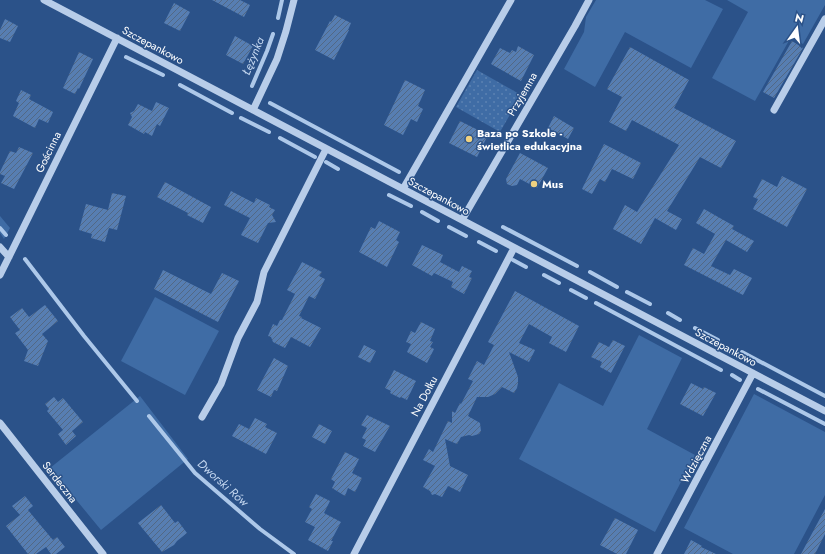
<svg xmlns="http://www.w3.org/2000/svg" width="825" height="554" viewBox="0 0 825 554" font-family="Jost,sans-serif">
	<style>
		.green { fill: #3f6ca5 }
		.park { fill: url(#park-dots) }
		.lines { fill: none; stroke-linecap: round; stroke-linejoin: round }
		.stream { stroke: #adc8e9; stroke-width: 4 }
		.building { fill: url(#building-hatch) }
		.minor { stroke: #b8cde9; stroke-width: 7 }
		.poi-dot { fill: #efd180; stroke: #2b5289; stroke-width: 1.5 }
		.labels { text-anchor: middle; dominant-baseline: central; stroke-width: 3; stroke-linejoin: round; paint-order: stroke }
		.street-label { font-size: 11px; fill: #fff; stroke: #2b5289 }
		.poi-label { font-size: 11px; font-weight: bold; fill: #fff; stroke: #2b5289; text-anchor: start }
		.water-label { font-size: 12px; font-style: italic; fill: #c4d7f0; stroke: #2b5289 }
	</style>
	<defs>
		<pattern id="park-dots" width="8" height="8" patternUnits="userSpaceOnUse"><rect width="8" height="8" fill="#3f6ca5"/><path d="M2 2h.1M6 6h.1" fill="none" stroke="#5c82b2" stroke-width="1.8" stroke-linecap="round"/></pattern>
		<pattern id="building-hatch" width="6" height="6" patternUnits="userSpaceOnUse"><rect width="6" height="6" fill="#577eb2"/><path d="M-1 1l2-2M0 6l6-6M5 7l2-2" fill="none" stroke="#526884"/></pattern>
	</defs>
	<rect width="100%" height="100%" fill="#2b5289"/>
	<path class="green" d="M596,0H705L723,9L691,68L625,32L595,87L564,69L584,32L586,17Z
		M727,0H825V5L803,44L791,37L755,101L712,78L748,12Z
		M0,216L10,228L4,239L0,233Z
		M155,297L219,331L185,395L121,361Z
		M639,335L682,358L647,429L695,455L655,532L519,459L559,383L603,406Z
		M754,394L825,432V495L794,554H733L684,528Z
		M140,396L188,459L101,530L50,468Z"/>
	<path class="park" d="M477,70L521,95L500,132L456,107Z"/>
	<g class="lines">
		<path class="stream" d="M278,18L282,0
			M126,57L163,75
			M180,85L232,113
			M252,86L267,51L273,34
			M270,103L399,172
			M241,118L269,132
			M280,138L315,157
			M326,162L338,169
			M389,195L411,206
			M422,212L438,221
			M449,227L466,236
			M503,227L577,266
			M0,228L6,235
			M479,242L496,251
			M25,259L84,336L137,401
			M513,260L526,267
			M590,272L617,287
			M544,275L559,283
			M571,290L586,298
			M627,292L650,304
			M596,303L721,370
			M668,313L680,320
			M695,328L718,340
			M742,352L825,396
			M732,375L740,380
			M758,389L825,424
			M149,416L195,473L260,529L294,554"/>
	</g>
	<path class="building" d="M212,0H240L250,5L244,17Z
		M174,3L190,12L180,31L164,23Z
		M335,15L351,23L348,30H349L334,60L315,50L330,21L331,22Z
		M5,19L18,26L10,42L0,38V30Z
		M235,36L253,46L243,64L226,55Z
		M792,41L803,48L774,98L763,92Z
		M518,46L534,55L521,81L491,64L500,48L510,53L512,50L516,52Z
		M630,47L689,80L674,108L736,141L721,168L700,157L667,211L682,219L676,230L655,218L641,244L613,229L625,205L637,212L679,145L632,120L626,131L609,122L622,97L607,89Z
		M79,52L93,59L79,89L78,88L75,94L63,88Z
		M405,80L425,90L418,106L423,109L417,122L411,119L403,135L384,125Z
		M21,90L31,95L29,99L53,112L48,123L39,119L35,128L13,116L19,103L16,101Z
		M156,102L169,108L160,126L157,124L152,136L145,132L144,134L128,125L132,117L130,113L134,111L138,104L152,111Z
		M554,116L574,128L568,139L548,128Z
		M460,121L488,135L477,157L449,143Z
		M604,144L641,163L633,179L612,169L605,182L600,179L592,194L582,189Z
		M19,147L33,153L14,189L1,183L5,176L0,174V172L10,151L16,153Z
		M520,153L548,168L537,188L520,179L517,185L512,186L507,184L506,179Z
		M782,176L807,189L787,227L753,209L758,199L753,197L762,179L777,187Z
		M165,182L211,207L203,223L187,215L188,213L157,197Z
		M231,191L254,203L256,198L270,205L269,207L275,210L272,215L276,222L268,223L258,243L241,235L250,218L224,205Z
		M112,193L126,196L117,230L109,228L105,242L91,238L92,234L79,230L86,204L108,210Z
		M704,209L734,226L732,229L754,241L747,252L726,240L711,266L730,275L734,269L752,278L743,295L684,265L693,248L704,254L715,234L696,223Z
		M379,221L400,232L396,240L399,242L387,267L359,252L371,227L375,229Z
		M422,245L443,255L440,262L459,272L462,266L472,271L469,277L472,278L464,294L451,287L453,282L434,273L432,276L412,265Z
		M302,262L322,272L319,276L325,279L315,299L309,296L299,316L302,317L301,318L321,328L310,347L291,337L285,348L273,342L271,337L268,336L273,324L277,326L280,320H282L295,294L287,290Z
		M163,270L211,294L222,273L239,281L218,322L154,289Z
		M515,291L579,326L566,352L549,343L552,337L529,324L519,343L535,350L529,362L509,352L518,377V383L517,388L514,393L502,387L495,394L488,397H477L468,416L480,423L481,431L479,434L472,436L469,435L461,437L457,444L445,439L450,466L468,475L460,492L448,486L442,497L435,494L432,495L430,491L423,487L435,466L423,460L429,449L433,452L448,421L452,423V411L455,413L460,403L461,404L473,381L468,379L477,361L484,365L494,345L488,342Z
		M45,305L58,321L42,334L48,341L38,366L24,361L28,350L15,333L20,330L10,317L22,308L29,317Z
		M421,322L435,329L430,341L433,342L430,347L434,349L427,363L407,352L411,344L406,342L411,331L415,333Z
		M613,340L625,346L611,373L600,367L602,362L591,357L599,342L609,347Z
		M364,345L376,351L370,363L358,357Z
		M274,358L288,366L277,391L274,390L271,397L257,390Z
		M394,370L416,381L407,400L401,397L400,398L390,393L391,391L385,388Z
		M691,383L703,389L704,387L716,393L703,416L680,404Z
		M54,397L58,402L63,398L83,422L72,431L76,436L66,445L58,434L63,430L47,411L49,409L45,404Z
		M367,415L390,426L375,452L363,446L366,440L362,438L367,428L361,425Z
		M255,418L267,424L265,427L277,433L266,454L232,436L239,424L249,429Z
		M319,424L332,431L325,444L312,437Z
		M345,452L359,459L352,473L362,478L355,492L348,488L345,496L332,488L335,482L331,479Z
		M316,494L330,501L324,513L341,522L331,541H333L328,551L308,540L315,527L305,522L312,509L309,507Z
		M25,496L33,506L28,510L42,527L53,540L57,537L65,547L56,554H51L46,547L36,554H28L6,526L20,515L12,506Z
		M161,505L175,523L178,521L187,533L177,541L174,545L162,552L138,523Z
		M825,509V534L815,554H801Z
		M615,518L638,530L626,554H617L600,545Z
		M691,540L702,546L701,547L716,554H684Z"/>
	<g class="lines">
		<path class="minor" d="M44,0L825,411
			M253,110L277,59L286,31L294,0
			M774,110L825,19
			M403,189L511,0
			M462,220L575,26L589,0
			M0,247L9,257
			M0,275L117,38
			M202,417L221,384L238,338L257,302L264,272L326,149
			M0,423L103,554
			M354,554L514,248
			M657,554L753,373"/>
	</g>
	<g class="poi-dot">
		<circle cx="469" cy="139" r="4"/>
		<circle cx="534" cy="184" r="4"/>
	</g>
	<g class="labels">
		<g class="street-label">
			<text transform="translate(153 45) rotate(28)">Szczepankowo</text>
			<text transform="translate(522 94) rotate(-60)">Przyjemna</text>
			<text transform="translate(48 152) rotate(-64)">Gościnna</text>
			<text transform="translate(439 196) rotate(28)">Szczepankowo</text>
			<text transform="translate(726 347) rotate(28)">Szczepankowo</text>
			<text transform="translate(424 396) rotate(-62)">Na Dołku</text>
			<text transform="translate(696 459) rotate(-62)">Wdzięczna</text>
			<text transform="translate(60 482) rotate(52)">Serdeczna</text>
		</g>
		<g class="poi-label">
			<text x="477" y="133">Baza po Szkole -<tspan x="477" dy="13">świetlica edukacyjna</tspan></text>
			<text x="542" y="184">Mus</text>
		</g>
		<g class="water-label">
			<text transform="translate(253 56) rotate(-68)">Łężynka</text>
			<text transform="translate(223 483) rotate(42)">Dworski Rów</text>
		</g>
	</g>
	<g transform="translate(797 28) rotate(14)" stroke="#2b5289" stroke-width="3" paint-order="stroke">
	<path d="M0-3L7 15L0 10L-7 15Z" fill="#ffffff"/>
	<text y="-6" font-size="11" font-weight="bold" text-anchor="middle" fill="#ffffff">N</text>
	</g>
</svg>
